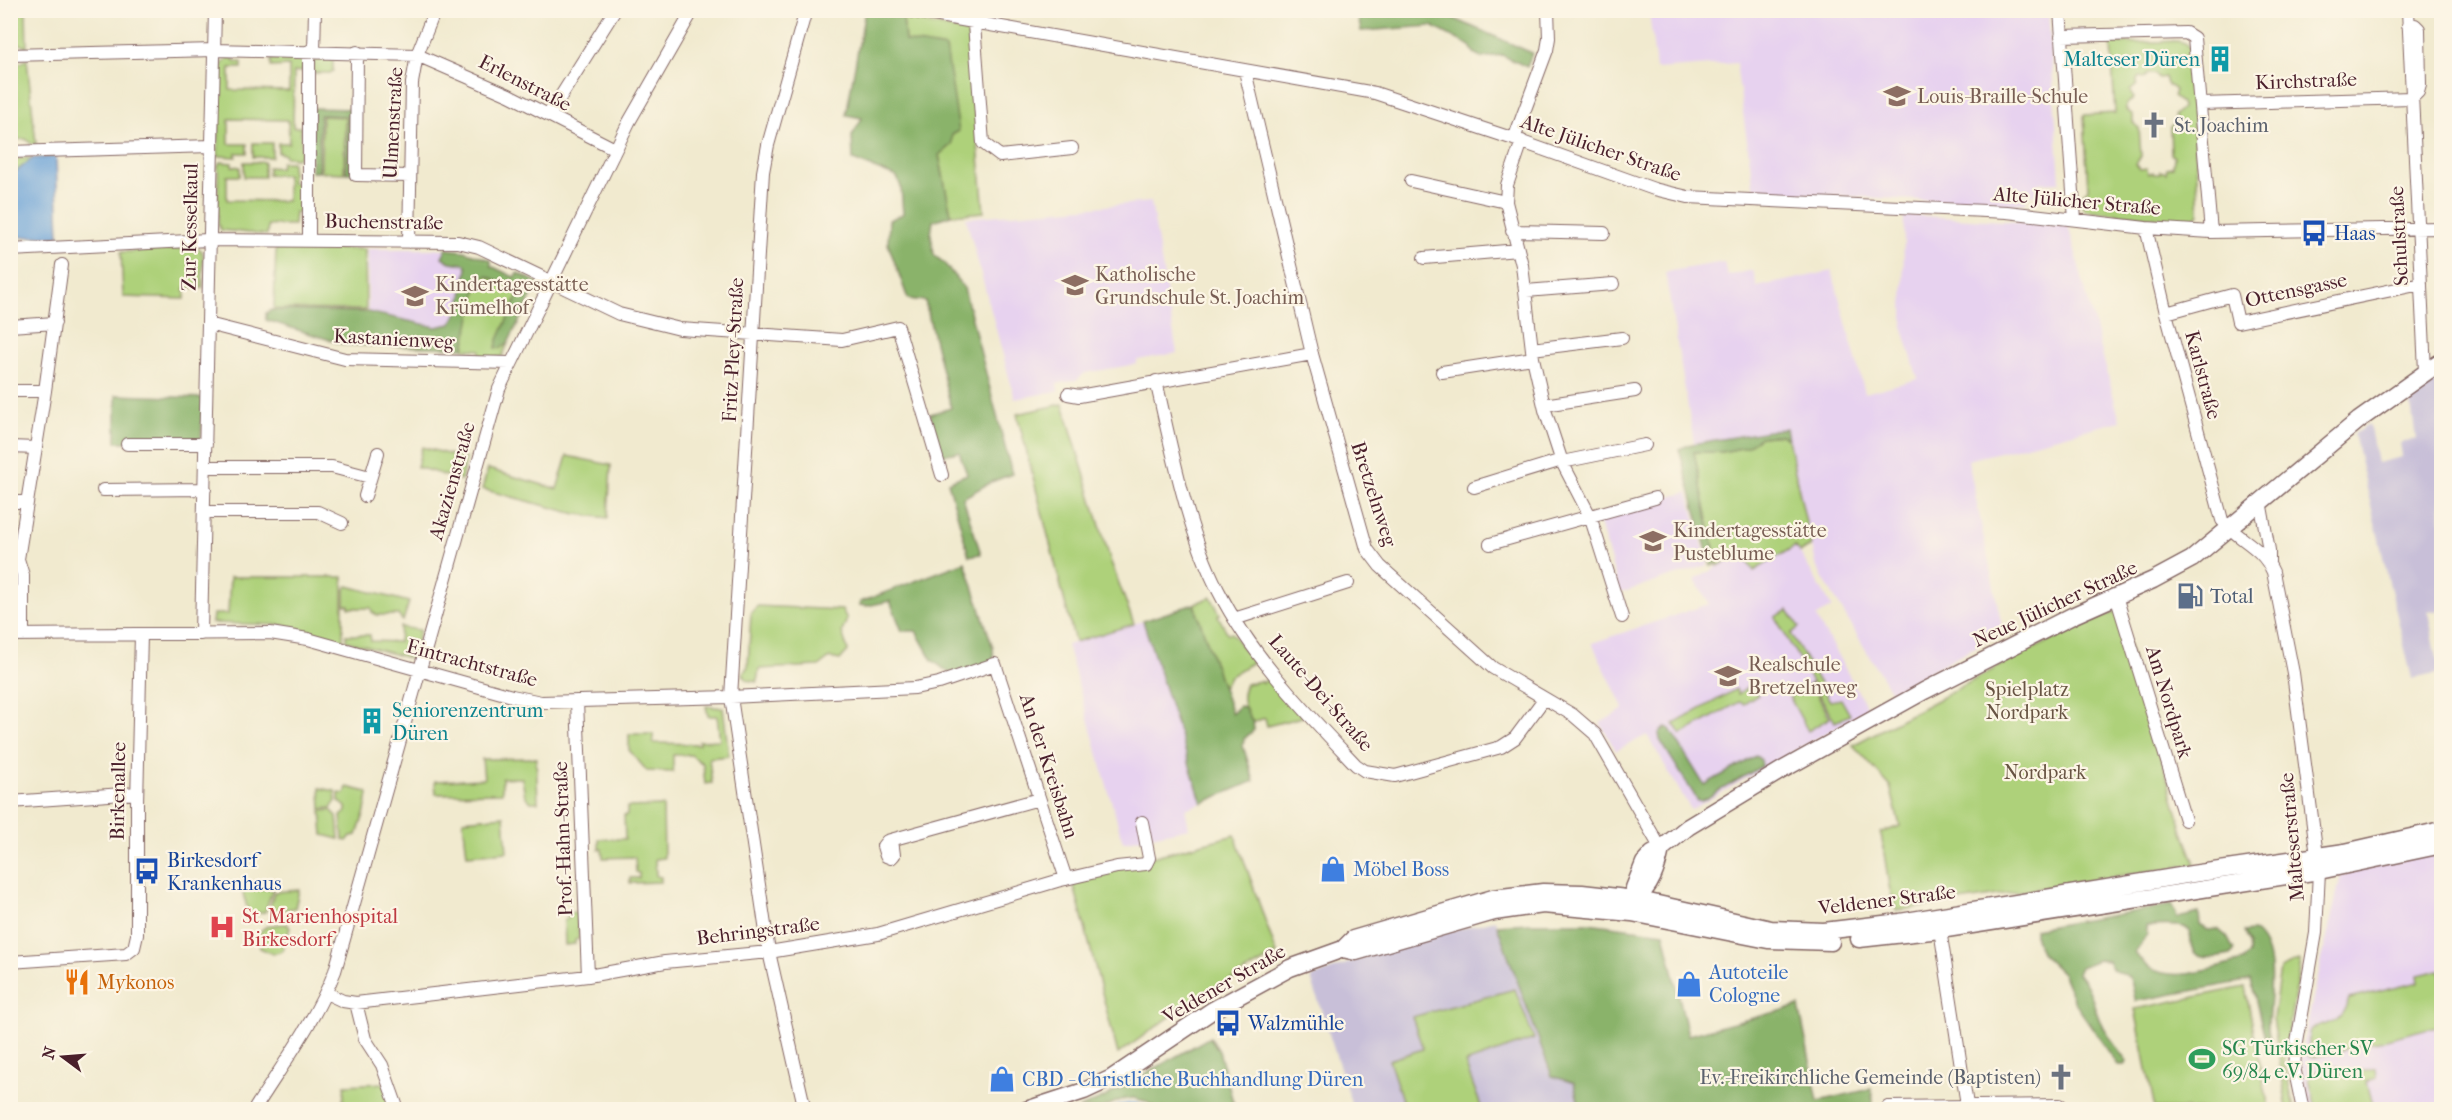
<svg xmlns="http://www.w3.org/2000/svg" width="2452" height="1120" viewBox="0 0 2452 1120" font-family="'IM FELL French Canon',serif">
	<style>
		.built { fill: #e7d2ef }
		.industrial { fill: #c8bfd8 }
		.green { fill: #aed17a; stroke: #7c7852; stroke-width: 1.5; fill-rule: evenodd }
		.forest { fill: #8ab36a; stroke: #6a694a; stroke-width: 1.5 }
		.water { fill: #69a1d7; stroke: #5a6081; stroke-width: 1.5 }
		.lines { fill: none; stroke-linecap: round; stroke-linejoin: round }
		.stream { stroke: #69a1d7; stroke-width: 3 }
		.street-casing { stroke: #846664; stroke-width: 14 }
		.secondary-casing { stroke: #846664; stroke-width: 19 }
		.street { stroke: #fff; stroke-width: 12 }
		.secondary { stroke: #fff; stroke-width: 16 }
		.labels { text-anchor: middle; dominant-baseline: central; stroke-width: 4.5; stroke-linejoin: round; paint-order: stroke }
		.culture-label { font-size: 20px; fill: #0d838f; stroke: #fcf5e5; text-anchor: end }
		.street-label { font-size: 20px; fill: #4a1f2b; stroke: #fcf5e5 }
		.education-label { font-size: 20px; fill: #785e54; stroke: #fcf5e5; text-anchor: start }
		.worship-label { font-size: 20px; fill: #5b616d; stroke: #fcf5e5; text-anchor: start }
		.transit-label { font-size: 20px; fill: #164399; stroke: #fcf5e5; text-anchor: start }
		.service-label { font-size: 20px; fill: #4e5e75; stroke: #fcf5e5; text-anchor: start }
		.park-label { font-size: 20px; fill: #685443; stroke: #fcf5e5 }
		.shop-label { font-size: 20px; fill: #366cbe; stroke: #fcf5e5; text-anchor: start }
		.health-label { font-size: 20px; fill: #be3a42; stroke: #fcf5e5; text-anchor: start }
		.food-label { font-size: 20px; fill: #c56008; stroke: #fcf5e5; text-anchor: start }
		.leisure-label { font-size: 20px; fill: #27864d; stroke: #fcf5e5; text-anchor: start }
	</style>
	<rect width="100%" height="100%" fill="#fcf5e5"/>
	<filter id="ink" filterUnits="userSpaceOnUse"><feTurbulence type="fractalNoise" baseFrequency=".0167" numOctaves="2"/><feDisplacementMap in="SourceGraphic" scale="12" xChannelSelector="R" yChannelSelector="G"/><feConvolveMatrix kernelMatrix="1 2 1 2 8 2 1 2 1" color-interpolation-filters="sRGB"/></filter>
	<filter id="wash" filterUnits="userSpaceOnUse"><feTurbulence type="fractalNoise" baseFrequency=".008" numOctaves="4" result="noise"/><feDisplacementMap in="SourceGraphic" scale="24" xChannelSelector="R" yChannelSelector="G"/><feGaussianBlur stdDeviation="1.35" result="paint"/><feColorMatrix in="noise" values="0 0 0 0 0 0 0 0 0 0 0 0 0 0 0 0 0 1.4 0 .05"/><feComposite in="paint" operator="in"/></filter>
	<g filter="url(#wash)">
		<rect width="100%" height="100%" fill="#f1eacf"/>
		<path class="built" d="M1649,11H2048L2060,182L2038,183L2037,194L2026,195V202L2010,205L1754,191L1736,63L1656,69Z
			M1151,202L1177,353L1137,360V364L1085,373L1077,380L1057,384L1058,391L1015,399L966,218Z
			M1904,215L2068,225L2120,421L1968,460L2003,632L1891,692L1817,568L1786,428L1694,443L1665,272L1724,262L1727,276L1753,270L1757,287L1832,271L1865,393L1918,379L1903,329Z
			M368,249H446L443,257L450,262L465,264L467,268L460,307L451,324L437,327L368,312Z
			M1688,492L1708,565L1620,593L1598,517Z
			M1796,546L1832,607L1816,617L1868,709L1691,810L1647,735L1616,751L1600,723L1624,709L1592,643L1709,604L1695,580L1742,552L1754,571Z
			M1143,621L1202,803L1185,809L1189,828L1123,842L1067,645Z
			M2441,851V1109L2309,1110L2302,1075L2301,1052L2341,875Z"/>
		<path class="industrial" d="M2441,372V610L2428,612L2440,673L2412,679L2354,434L2369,424L2377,463L2402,457L2400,443L2416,439L2410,397Z
			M1495,920L1551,1076L1721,1109H1349L1351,1102L1311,978L1386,948Z"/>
		<path class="green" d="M10,11H26L27,48L21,44L11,45Z
			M903,18L968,32L984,212L951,215L939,155L952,144L905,41Z
			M2177,41C2185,42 2188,44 2190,52L2199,214L2194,219L2187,221L2085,210L2082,205L2081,195L2088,189L2084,115L2115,113L2111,44ZM2148,74H2155L2159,78L2165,77L2167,84L2175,90L2173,97L2181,103L2182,108L2174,115L2176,122L2170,127L2171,154L2174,157L2173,167L2167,168L2166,173L2160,171V174H2153V172L2148,174L2147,168L2140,169L2136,164L2141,156L2139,128L2133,123V115L2126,110V105L2133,98L2130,91L2137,85V80L2139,77L2144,78Z
			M228,58H234V62H242V68H230V90L289,91V66L271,67V59H302L304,71L294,72L293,127H301V154L297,158L285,157L284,154L278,153V143H289L288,120L229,119V144H247V153H236V157L218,156L220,81L222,64Z
			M27,59L36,144H31L26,139L11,140V64L21,63Z
			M315,59H333V71L330,73H312Z
			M322,116L345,117L344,173L321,172Z
			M253,143H272V157H253Z
			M33,158L13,174L15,240H11L10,159Z
			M220,162L232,163V166L240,167V176H227V200L287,201V175H268V167L280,168L281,162H292V183H301L300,194H306L305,225H303L302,212H295L294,225H268L267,235L221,230L218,224V165Z
			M244,162H264V177H244Z
			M198,248L202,251L203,256V288H185V299L123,297L121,252Z
			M276,248L365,249L366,310L274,309Z
			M487,276L517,290V297L501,348L508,343L502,357H479L480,350L464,349L472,302L479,278Z
			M1063,404L1111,562L1134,624L1075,642L1017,414Z
			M1781,435L1788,439L1811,546L1800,552L1795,546L1754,571L1742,552L1718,566L1693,452H1722L1746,447L1761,437Z
			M422,447L466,459L461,480L417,467Z
			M567,456L611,465L608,518L576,514L482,489L488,469L557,489Z
			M230,577H343V641L283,625L212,623L213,614H228Z
			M348,586L409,602L403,621L398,615H377L372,612L371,608H349V605H345V589Z
			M1211,597L1220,614L1218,616L1228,634L1232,633L1253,662L1230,676L1223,688L1194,604Z
			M757,606L842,610L847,619L842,632L848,651L840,660L830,658L819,666L759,669L757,682L747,680L743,674L748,666L751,613Z
			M1788,610L1799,627L1791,634L1830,701L1841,699L1850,715L1835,722L1775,617Z
			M2118,610L2183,832L2195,864L1896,911L1889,886L1881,833L1900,826L1890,786L1853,745L2024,653Z
			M400,627L420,630L412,659L346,641V635H370L371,641L399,642Z
			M1269,677L1303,715L1302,717L1267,726L1265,718L1253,722C1244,708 1239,700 1246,684L1260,681L1263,683Z
			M1811,683L1830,718L1808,731L1789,696Z
			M1751,685L1758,695L1744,704L1739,702L1681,735L1674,724L1736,689L1738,694Z
			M706,706L723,708L729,756L709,758L712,783L705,784L703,764L691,755H673V772L647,771L629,750V734H653V743L699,744V741L720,740L717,716H708Z
			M536,758L538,802H531L525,796L522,778H502V793L436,794L435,781L484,779L482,759Z
			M347,787L367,792L368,794L365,811L357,835L351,836L347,841L343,840L341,816L346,812V807L339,801V793L345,794Z
			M320,788L335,791L336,801L331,808L321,809Z
			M663,806L664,858L655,859L656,876L661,877V882L630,883V878H639V873L636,872L635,857L603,858L602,849H599V839H625L624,815H627V807Z
			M331,810L337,816L339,839L323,835L321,811Z
			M504,816L507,852L467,855L463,820Z
			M1235,835L1277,954L1184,1007L1118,1054L1072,878Z
			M273,888L265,912L249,914L242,890Z
			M299,890L295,908L269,911L274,892Z
			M577,912L579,939L575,940V944L565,945L564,919H568V913Z
			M287,924L290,928L282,951L273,954L260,948L258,936C263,923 275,925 287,924Z
			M2298,961L2300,962L2284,1060L2294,1109H2287L2273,1018L2280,969Z
			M2441,970V1025L2316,1057H2309V1033L2311,1029C2333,1022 2341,1022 2349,999L2419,982L2418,975Z
			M2245,987L2269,1109H2155L2135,1009Z
			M1515,989L1534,1039L1465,1063L1482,1109H1405L1389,1060L1423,1049L1412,1017Z
			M2338,1066L2341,1076L2376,1068L2377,1078L2367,1082L2374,1109H2316L2309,1079L2316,1071Z
			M384,1083L393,1110H342L345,1085Z"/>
		<path class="forest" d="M1387,10L1437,11L1532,53L1527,67L1502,55L1482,58L1474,53L1470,46L1432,26L1361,31L1357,11Z
			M865,11L903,18L905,41L946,48L959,131L952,135V144L939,155L951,215L933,221L931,234L934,255L944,263L964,288L1012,474L991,482L963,498L981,554L969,556L948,482L967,474L959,452L942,455L930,414L951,408L925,301L908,299L888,244L889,220L903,214L901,187L897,177L853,160L852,136L862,118L846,115Z
			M313,108L353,109L352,173H346L347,116L320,115L319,172H311Z
			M446,249L464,251L491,260V266L514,277L518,273L538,283L508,343L501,348H496L497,342L517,297V290L487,276L479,279L464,348L346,345L266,320V313L271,310L368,312L436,327L451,324L460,307L467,268L465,264L450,262L442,257Z
			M116,395L203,398L201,442H116Z
			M1786,428L1788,439L1781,435L1761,437L1746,447L1722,452H1694L1717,564L1711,566L1679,449L1692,444Z
			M965,562L993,648L994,664L956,678L932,660L916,631H902L890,601L867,606L859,605L860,602Z
			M1194,604L1232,714L1239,706L1244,707L1253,722L1254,730L1244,739L1243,746L1254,781L1202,803L1143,621Z
			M1666,727L1670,729L1704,785L1756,756L1761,760L1762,766L1702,801H1698L1660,740L1659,733Z
			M2171,905L2178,918L2199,913L2200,925L2208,930L2218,929L2227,937L2234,950L2231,955C2173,967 2201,934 2184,927C2174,924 2157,926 2146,926L2147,935L2135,952C2157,991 2209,969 2243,961L2249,954V944L2244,932L2253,931C2280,950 2268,1000 2268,1030L2270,1039H2265L2251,980L2136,1001C2132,992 2134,985 2129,977L2113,970L2108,961L2098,960L2080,967L2077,974C2091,983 2093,1007 2100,1021C2108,1036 2117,1049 2127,1062L2124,1065H2118L2075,1003L2062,973L2042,954L2035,939V929Z
			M1529,923H1588L1664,933L1688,1035L1799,1006L1818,1101L1871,1089L1874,1109H1586L1579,1105L1574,1083L1552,1076L1497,925Z
			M1210,1037L1219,1051L1235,1109H1157L1145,1101L1133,1098L1121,1100L1100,1109H1078L1103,1098Z"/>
		<path class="water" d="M56,157L59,236L15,237L13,174L33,158Z"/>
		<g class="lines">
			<path class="stream" d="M1109,1110C1123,1105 1137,1099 1149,1110"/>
		</g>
	</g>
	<g filter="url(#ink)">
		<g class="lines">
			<g class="street-casing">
				<path id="street" d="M905,10L1375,93L1514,139L1654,189L1688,197L2007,212L2146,228L2211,232L2442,228
					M2060,10L2075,220
					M2408,10L2425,371
					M974,24L983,143L1000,156L1072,148
					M2408,25H2415L2419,29L2420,85L2418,92L2412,98
					M2061,36L2186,33L2194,38L2211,232
					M314,52L315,10
					M357,52L356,175L410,176
					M10,55L215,50L417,55L509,95L615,149
					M1245,71L1312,354L1367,549L1380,566L1493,668L1573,715L1595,734L1661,849
					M2201,104L2412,98
					M549,115L615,10
					M1514,139L1547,50L1549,38L1548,10
					M1522,141L1507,185L1506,202L1522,265L1533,358L1545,410L1562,462L1590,516L1622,617
					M10,152L211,146
					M1411,181L1506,202
					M2146,228L2166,313L2222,520C2239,541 2261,545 2273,572L2293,673L2319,871L2316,933L2295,1054L2294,1067L2303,1110
					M1512,231L1604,233
					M309,241V51
					M409,242L412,83L417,55L435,10
					M10,250L208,240L458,242L479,247L619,314L680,329L842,340L898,327L942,475
					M1424,258L1518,250
					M1526,291L1613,284
					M2166,313L2232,295L2238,322L2421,284
					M208,324L345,359L510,363
					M10,326L55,323
					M1532,349L1622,338
					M1442,372L1533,358
					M1156,381C1172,449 1186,528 1218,590C1252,657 1304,710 1356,765L1365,771L1395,776L1501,747L1515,738L1544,699
					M10,391H45
					M1068,394L1079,396L1312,354
					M1544,405L1635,391
					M127,444H206
					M10,447L36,448
					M1562,462L1645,445
					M205,467H332L370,477
					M1474,487L1562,460
					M103,490L205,489
					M365,496L378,453
					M2260,501L2269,550V562
					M10,502H26
					M204,512H318L342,523
					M1490,544L1655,498
					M2116,596L2185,820
					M1234,619L1348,583
					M201,634L215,10
					M10,635L270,633L308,639L512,696L541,702L731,697L915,688L939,683L995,664L1066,879
					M23,635V575L18,559L45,391L62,265
					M577,701L588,976
					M10,802L137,793
					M892,840L894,855L891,858L886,856L883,846L887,841L1039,799
					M1939,923L1967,1105
					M10,962L126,954L134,948L137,935V803L141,634
					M326,993L343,1001L356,1003L588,976L665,962L769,952L878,934L1057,881L1117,867L1146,864L1149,858L1142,822
					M356,1003L365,1039L382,1065L398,1110
					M1888,1107L2060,1105L2066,1110
					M254,1110C283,1064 315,1021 335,971L499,389L629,122L693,10
					M805,1110L769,952L731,697L763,172L768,145L806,10"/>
			</g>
			<g class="secondary-casing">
				<path id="secondary" d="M1635,899C1651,888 1657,868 1661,849
					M1633,908L1635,899L1634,888L1644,863L1652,854L1661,849L1688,827L1782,770L1924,691L2074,615L2153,580L2192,559L2359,420L2442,361
					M1859,939L1940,930L2319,871L2442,845
					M1343,949L1356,952L1494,912L1543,905L1632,913L1768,940L1831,942
					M1026,1110L1084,1091L1112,1078L1213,1010L1290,968L1343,949L1353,939L1493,898L1543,892L1582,893L1635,899L1771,929L1824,931L1900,922L2192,874L2345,852L2442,830"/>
			</g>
			<use href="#street" class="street"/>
			<use href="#secondary" class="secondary"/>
		</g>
	</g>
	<defs>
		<g id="building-bare" transform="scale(2.07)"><path d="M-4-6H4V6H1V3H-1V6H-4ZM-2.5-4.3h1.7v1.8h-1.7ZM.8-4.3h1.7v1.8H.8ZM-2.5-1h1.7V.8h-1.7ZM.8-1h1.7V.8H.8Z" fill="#0f9aa8" stroke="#fcf5e5" stroke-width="2.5" paint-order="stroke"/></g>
		<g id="school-bare" transform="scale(2.07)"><path d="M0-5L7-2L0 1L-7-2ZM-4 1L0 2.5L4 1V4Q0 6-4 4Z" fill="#8d6e63" stroke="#fcf5e5" stroke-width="2.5" paint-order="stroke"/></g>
		<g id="church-bare" transform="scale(2.07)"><path d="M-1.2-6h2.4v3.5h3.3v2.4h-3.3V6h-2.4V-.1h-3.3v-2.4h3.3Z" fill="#6b7280" stroke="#fcf5e5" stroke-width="2.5" paint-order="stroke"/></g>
		<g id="bus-bare" transform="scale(2.07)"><path d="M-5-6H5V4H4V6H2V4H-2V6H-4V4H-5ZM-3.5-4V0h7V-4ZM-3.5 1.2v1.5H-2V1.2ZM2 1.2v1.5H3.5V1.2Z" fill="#1a4fb4" stroke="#fcf5e5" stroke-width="2.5" paint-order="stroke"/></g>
		<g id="fuel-bare" transform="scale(2.07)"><path d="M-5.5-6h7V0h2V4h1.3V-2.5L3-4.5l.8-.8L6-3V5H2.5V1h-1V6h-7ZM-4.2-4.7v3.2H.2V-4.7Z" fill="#5c6f8a" stroke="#fcf5e5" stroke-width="2.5" paint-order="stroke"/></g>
		<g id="shop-bare" transform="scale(2.07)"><path d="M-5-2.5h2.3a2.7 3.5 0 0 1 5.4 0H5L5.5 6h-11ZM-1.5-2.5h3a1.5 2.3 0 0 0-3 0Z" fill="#3f7fe0" stroke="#fcf5e5" stroke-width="2.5" paint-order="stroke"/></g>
		<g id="hospital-bare" transform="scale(2.07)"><path d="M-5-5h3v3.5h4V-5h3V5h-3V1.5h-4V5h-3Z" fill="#e0444e" stroke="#fcf5e5" stroke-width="2.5" paint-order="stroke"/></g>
		<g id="restaurant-bare" transform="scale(2.07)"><path d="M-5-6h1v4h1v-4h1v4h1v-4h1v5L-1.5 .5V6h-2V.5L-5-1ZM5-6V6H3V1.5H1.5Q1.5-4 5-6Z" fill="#e8710a" stroke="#fcf5e5" stroke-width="2.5" paint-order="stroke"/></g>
		<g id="stadium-bare" transform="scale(2.07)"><path d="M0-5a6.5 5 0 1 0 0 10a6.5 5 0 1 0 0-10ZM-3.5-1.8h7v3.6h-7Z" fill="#2e9e5b" stroke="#fcf5e5" stroke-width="2.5" paint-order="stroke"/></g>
	</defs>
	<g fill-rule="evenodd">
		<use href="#building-bare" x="2220" y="59"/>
		<use href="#school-bare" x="1897" y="96"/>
		<use href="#church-bare" x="2154" y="125"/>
		<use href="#bus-bare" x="2314" y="233"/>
		<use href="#school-bare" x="1075" y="285"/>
		<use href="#school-bare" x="415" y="296"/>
		<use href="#school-bare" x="1653" y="541"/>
		<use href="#fuel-bare" x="2190" y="596"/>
		<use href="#school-bare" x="1728" y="676"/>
		<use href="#building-bare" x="372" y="721"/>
		<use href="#shop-bare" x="1333" y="869"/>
		<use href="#bus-bare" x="147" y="871"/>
		<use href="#hospital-bare" x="222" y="927"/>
		<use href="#restaurant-bare" x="77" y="982"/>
		<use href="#shop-bare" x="1689" y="984"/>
		<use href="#bus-bare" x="1228" y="1023"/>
		<use href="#stadium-bare" x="2202" y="1059"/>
		<use href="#church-bare" x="2061" y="1077"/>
		<use href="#shop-bare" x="1002" y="1079"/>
	</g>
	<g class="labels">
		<g class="culture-label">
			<text x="2200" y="59">Malteser Düren</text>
			<text x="392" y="710" text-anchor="start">Seniorenzentrum<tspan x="392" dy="23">Düren</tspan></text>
		</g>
		<g class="street-label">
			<text transform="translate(2306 81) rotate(-2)">Kirchstraße</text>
			<text transform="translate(525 83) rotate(27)">Erlenstraße</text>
			<text transform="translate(393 123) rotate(-87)">Ulmenstraße</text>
			<text transform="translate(1601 148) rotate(19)">Alte Jülicher Straße</text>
			<text transform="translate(2077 201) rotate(5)">Alte Jülicher Straße</text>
			<text transform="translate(384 222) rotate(1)">Buchenstraße</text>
			<text transform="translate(190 227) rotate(-89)">Zur Kesselkaul</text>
			<text transform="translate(2399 236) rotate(-93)">Schulstraße</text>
			<text transform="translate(2296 290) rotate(-12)">Ottensgasse</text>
			<text transform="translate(394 339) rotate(3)">Kastanienweg</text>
			<text transform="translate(733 350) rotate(-87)">Fritz-Pley-Straße</text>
			<text transform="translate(2203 375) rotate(75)">Karlstraße</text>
			<text transform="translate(452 481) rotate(-74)">Akazienstraße</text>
			<text transform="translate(1374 494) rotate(72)">Bretzelnweg</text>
			<text transform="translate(2055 604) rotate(-25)">Neue Jülicher Straße</text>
			<text transform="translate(472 663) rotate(15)">Eintrachtstraße</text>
			<text transform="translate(1321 693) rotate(49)">Laute-Dei-Straße</text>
			<text transform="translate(2169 702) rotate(73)">Am Nordpark</text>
			<text transform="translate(1049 766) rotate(72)">An der Kreisbahn</text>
			<text transform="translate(118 791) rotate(-89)">Birkenallee</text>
			<text transform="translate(2292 837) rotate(-95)">Malteserstraße</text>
			<text transform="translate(563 839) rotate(-92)">Prof.-Hahn-Straße</text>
			<text transform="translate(1887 900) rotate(-7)">Veldener Straße</text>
			<text transform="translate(758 931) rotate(-7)">Behringstraße</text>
			<text transform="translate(1224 984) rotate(-30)">Veldener Straße</text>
		</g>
		<g class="education-label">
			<text x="1917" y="96">Louis-Braille-Schule</text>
			<text x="1095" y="274">Katholische<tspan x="1095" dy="23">Grundschule St. Joachim</tspan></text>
			<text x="435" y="284">Kindertagesstätte<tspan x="435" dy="23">Krümelhof</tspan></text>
			<text x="1673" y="530">Kindertagesstätte<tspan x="1673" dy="23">Pusteblume</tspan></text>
			<text x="1748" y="664">Realschule<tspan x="1748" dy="23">Bretzelnweg</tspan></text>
		</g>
		<g class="worship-label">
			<text x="2174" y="125">St. Joachim</text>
			<text x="2041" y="1077" text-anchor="end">Ev.-Freikirchliche Gemeinde (Baptisten)</text>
		</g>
		<g class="transit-label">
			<text x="2334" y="233">Haas</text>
			<text x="167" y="860">Birkesdorf<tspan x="167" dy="23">Krankenhaus</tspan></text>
			<text x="1248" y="1023">Walzmühle</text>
		</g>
		<g class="service-label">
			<text x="2210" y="596">Total</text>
		</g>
		<g class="park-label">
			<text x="2027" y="689">Spielplatz<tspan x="2027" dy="23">Nordpark</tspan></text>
			<text x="2045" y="772">Nordpark</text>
		</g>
		<g class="shop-label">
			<text x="1353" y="869">Möbel Boss</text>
			<text x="1709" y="972">Autoteile<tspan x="1709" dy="23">Cologne</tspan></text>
			<text x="1022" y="1079">CBD - Christliche Buchhandlung Düren</text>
		</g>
		<g class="health-label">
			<text x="242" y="916">St. Marienhospital<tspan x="242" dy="23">Birkesdorf</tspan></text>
		</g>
		<g class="food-label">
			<text x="97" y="982">Mykonos</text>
		</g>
		<g class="leisure-label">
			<text x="2222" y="1048">SG Türkischer SV<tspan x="2222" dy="23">69/84 e.V. Düren</tspan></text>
		</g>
	</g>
	<rect width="2452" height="1120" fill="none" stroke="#fcf5e5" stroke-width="36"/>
	<g transform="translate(63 1057) rotate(286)" stroke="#fcf5e5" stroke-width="4.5" paint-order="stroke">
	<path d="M0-4.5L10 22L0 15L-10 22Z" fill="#4a1f2b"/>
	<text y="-9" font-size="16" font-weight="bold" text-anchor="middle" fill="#4a1f2b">N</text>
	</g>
</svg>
